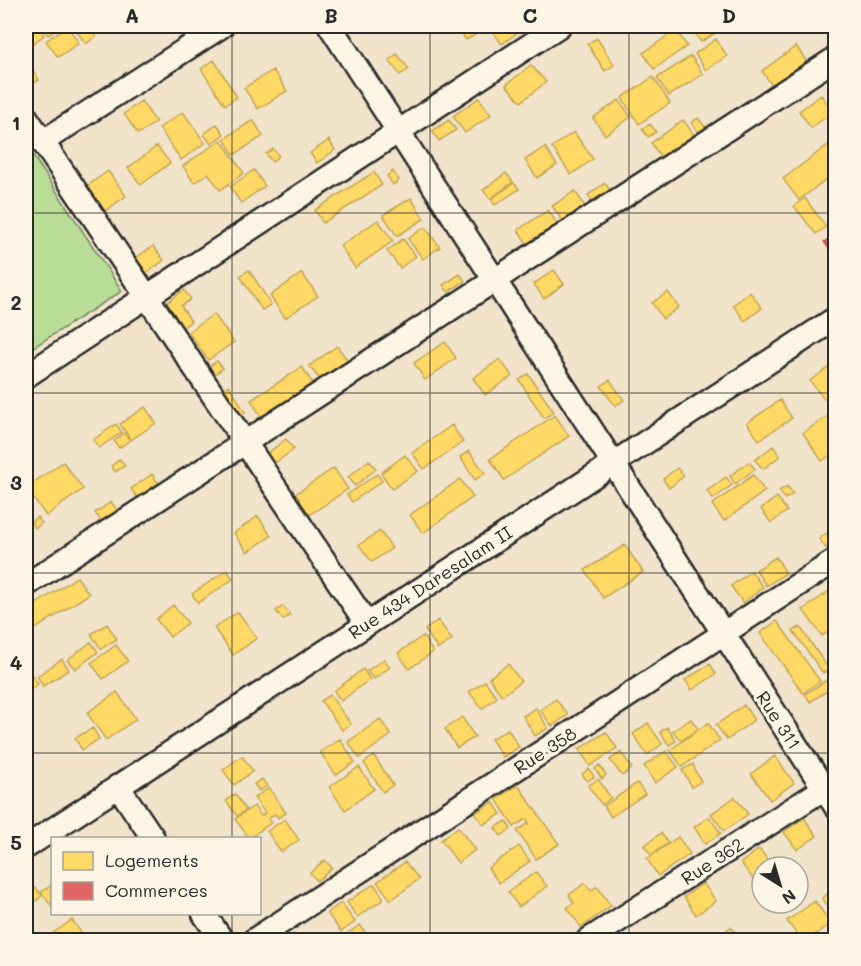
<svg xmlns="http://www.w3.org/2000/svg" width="861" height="966" viewBox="0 0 861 966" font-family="Mali,sans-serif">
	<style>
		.green { fill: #b9dc96; stroke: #728460; stroke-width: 1.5 }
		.homes { fill: #ffd966; stroke: #bfa554; stroke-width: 1.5 }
		.shops { fill: #e06666; stroke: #aa5454; stroke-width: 1.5 }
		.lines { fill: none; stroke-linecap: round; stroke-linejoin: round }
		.minor-casing { stroke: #2b2b2b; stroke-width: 27 }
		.minor { stroke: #fcf5e5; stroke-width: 22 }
		.grid { fill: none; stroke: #2b2b2b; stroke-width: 1.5; stroke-opacity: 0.55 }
		.labels { text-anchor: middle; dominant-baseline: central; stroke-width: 6; stroke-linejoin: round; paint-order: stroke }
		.street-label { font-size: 18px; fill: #2b2b2b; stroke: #fcf5e5 }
		.neatline { fill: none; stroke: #2b2b2b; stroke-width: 2 }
		.grid-label { font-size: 20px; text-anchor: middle; font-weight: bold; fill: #2b2b2b }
	</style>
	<rect width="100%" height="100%" fill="#f2e4cb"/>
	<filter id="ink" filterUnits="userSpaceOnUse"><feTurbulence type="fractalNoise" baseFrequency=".0167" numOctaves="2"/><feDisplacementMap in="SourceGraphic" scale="12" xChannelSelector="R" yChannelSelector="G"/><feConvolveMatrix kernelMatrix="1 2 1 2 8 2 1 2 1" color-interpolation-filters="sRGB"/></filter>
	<g filter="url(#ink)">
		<path class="green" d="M26,145L122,291L26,352Z"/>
		<path class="homes" d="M34,26H38L44,35L26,49V32Z
			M41,26H62L48,35Z
			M67,26L79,43L58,57L46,41Z
			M73,26H89L96,36L86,44Z
			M456,26H468L475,35L466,40Z
			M497,26H514L518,32L502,44L491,30Z
			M690,26H727L701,42Z
			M676,30L687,46L654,69L643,53Z
			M597,38L614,65L605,71L587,44Z
			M716,39L727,56L706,70L695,54Z
			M796,46L807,62L773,87L762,71Z
			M397,54L409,69L400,75L389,60Z
			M691,56L703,74L669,96L657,78Z
			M26,60L39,80L28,87L26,83Z
			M214,60L237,97L225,105L201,69Z
			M531,65L546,82L521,102L506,85Z
			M273,70L287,91L258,109L244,88Z
			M653,77L670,103L639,124L622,98Z
			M821,95L833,112L811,128L799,111Z
			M479,98L491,115L465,133L453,116Z
			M619,100L631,117L605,135L593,118Z
			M141,101L156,122L138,134L124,114Z
			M183,112L205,143L181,160L159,128Z
			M698,118L706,128L699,133L691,123Z
			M253,120L263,136L234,155L224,139Z
			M449,120L456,130L439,141L432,131Z
			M683,120L695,136L662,159L651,143Z
			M217,124L224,134L211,144L204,134Z
			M650,124L656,132L648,137L642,129Z
			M574,132L593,159L571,175L552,147Z
			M836,139V172L799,200L783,179Z
			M221,140L244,173L220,190L208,173L194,183L183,166Z
			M329,140L335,150L317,163L310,153Z
			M157,146L170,163L141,185L128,168Z
			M545,147L557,165L537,178L525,160Z
			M273,149L279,156L272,162L266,154Z
			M254,170L265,186L241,203L230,187Z
			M108,171L126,196L104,212L86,187Z
			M393,171L399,180L393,185L387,176Z
			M374,172L382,185L323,223L315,210Z
			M506,173L513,182L490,199L483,190Z
			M514,183L519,189L495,205L491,199Z
			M605,183L610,190L593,203L588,195Z
			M575,191L586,208L564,223L552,206Z
			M411,198L424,219L397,236L383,215Z
			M805,198L826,227L816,234L794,206Z
			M548,210L558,225L528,245L518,230Z
			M378,220L393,241L355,268L340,246Z
			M425,227L440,247L423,259L408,239Z
			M403,239L416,256L400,268L387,251Z
			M153,246L164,260L147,273L136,258Z
			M249,270L271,304L262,310L240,276Z
			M554,270L564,284L544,299L534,284Z
			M302,273L318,296L285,318L270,296Z
			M460,274L465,281L448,292L443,285Z
			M184,290L191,299L181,306L191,321L181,329L164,305Z
			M668,292L679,307L663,319L652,303Z
			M750,292L762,308L745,321L733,305Z
			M214,314L234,342L208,360L188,332Z
			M445,342L456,358L425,380L414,363Z
			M337,346L349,362L322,382L309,366Z
			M500,359L512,376L485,395L473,378Z
			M217,361L223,368L212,376L206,369Z
			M836,362V390L824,399L810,381Z
			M302,367L313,384L262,418L251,400Z
			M528,374L554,412L544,418L519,380Z
			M610,380L624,400L615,406L601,386Z
			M229,385L245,412L236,418L220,391Z
			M780,400L792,418L759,440L747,423Z
			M145,407L156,423L131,440L120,424Z
			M555,415L569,436L504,480L490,459Z
			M828,416L836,426V451L822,461L803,433Z
			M116,424L122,432L99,448L93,440Z
			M452,425L463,442L424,469L412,453Z
			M124,433L130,440L119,448L114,441Z
			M286,439L294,449L271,466L264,456Z
			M773,446L780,456L763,469L755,460Z
			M469,451L485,473L475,480L460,457Z
			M405,455L418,471L392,489L381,473Z
			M120,459L125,466L115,472L111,466Z
			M369,460L376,469L355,486L348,477Z
			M63,462L83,489L46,516L26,488Z
			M749,462L755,469L735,484L730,476Z
			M334,468L348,489L308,516L294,495Z
			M677,468L684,476L669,488L663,479Z
			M152,474L158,483L138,498L131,489Z
			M377,474L382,481L352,502L347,495Z
			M753,475L765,491L724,521L712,505Z
			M726,477L732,485L713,499L707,491Z
			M460,479L473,497L423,533L410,515Z
			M787,486L793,494L785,499L779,491Z
			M777,497L787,511L771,523L761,509Z
			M111,502L118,511L102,522L95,513Z
			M258,516L271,536L247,552L234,533Z
			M37,517L42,523L35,528L31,522Z
			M836,527V541L826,548L819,539Z
			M380,531L392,548L372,562L359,545Z
			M625,545L643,572L603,598L585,570Z
			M776,557L786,573L766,586L756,570Z
			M227,570L233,579L198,603L192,594Z
			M751,571L763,587L743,603L731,586Z
			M77,577L89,594L34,630L26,617V611Z
			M835,587L836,627L822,636L803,610Z
			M173,605L188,623L170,637L156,619Z
			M283,606L290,615L283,620L276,611Z
			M238,612L257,638L233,655L214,628Z
			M438,620L452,640L438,649L425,630Z
			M777,621L820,681L803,693L760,633Z
			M107,624L117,639L101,649L91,634Z
			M800,627L829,669L823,673L793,631Z
			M423,636L433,652L409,669L398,653Z
			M91,642L98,652L75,669L67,660Z
			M116,645L128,661L103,679L91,663Z
			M62,659L69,670L43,686L37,676Z
			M384,659L390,667L374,679L367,671Z
			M508,664L521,681L502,696L489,678Z
			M710,664L716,674L692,690L685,680Z
			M26,667L38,684L26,693Z
			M363,669L370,679L341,701L334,691Z
			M836,674V685L810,702L805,694Z
			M485,681L497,697L482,709L469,692Z
			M117,692L136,719L106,740L87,713Z
			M330,695L351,724L342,730L321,701Z
			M556,699L568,715L552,726L540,710Z
			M744,705L754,720L727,740L716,725Z
			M536,708L548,728L535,736L523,716Z
			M462,717L475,737L457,748L445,729Z
			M380,719L391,735L359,758L348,742Z
			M691,719L698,729L681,741L673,731Z
			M648,723L662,744L647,755L633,734Z
			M708,723L720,740L682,767L670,750Z
			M667,727L676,741L669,745L660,732Z
			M93,728L99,739L82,750L75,738Z
			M508,729L519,747L503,757L491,739Z
			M606,732L617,748L590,766L579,749Z
			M340,739L355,762L336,775L320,752Z
			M666,751L678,767L655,783L644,766Z
			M621,752L632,768L622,776L610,760Z
			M242,756L253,771L234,785L223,770Z
			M374,756L393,785L383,792L364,763Z
			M775,756L794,783L770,800L751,774Z
			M693,764L696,772L701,781L692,787L682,770Z
			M599,765L606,775L602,779L595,769Z
			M359,767L374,789L345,810L329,787Z
			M589,769L594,777L587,781L582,774Z
			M262,779L267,786L259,791L254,784Z
			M598,779L611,798L602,805L588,786Z
			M637,783L645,794L611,817L604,806Z
			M518,785L559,844L536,859L517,831L529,823L526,819L514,827L496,799Z
			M269,788L286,813L278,818L275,814L268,819L271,823L249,838L235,819L254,806L261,816L265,813L254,798Z
			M235,794L246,810L237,816L226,801Z
			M735,797L748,814L724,831L711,814Z
			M493,802L501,814L483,825L475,813Z
			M709,817L721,833L705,844L694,827Z
			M804,818L817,836L797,850L784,832Z
			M285,819L299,840L281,852L267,831Z
			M506,821L511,829L501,836L495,828Z
			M458,827L475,850L458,863L441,840Z
			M661,833L668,843L651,855L644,846Z
			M678,837L690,854L658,876L647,859Z
			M519,846L530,861L499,883L488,868Z
			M759,849L772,865L770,867H762V873L753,879L741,863Z
			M325,860L332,868L317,881L310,873Z
			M405,862L419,879L391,900L377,882Z
			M536,872L547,886L519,907L508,892Z
			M585,883L591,891L597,886L611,906L581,927L567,908L574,903L569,895Z
			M703,883L716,901L696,915L684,897Z
			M374,884L384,899L357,917L347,902Z
			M52,885V907L41,892Z
			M36,888L42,896L27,907L26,896Z
			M836,888V914L834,915L822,898Z
			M815,901L831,924L807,940H801L787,921Z
			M341,903L355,922L341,932L327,913Z
			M72,920L84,937L80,940H43Z
			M360,925L370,939L368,940H353L348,933Z
			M731,927L741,940H712Z
			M294,934L299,940H285Z"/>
		<path class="shops" d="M836,234V258L824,242Z"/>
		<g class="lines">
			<g class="minor-casing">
				<path id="minor" d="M330,26L836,807
					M26,117L367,624
					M42,142L222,26
					M26,376L559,26
					M26,585L836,58
					M118,786L153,838
					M26,847L836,318
					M204,914L222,940
					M254,940L836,560
					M588,940L836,781"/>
			</g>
			<use href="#minor" class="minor"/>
		</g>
	</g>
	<path class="grid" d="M232,26V838M430,26V940M629,26V940M26,213H836M26,393H836M26,573H836M26,753H836M232,914V940"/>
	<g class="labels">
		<g class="street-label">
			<text transform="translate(430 582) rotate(-33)">Rue 434 Daresalam II</text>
			<text transform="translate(779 720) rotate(57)">Rue 311</text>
			<text transform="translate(545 750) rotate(-33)">Rue 358</text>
			<text transform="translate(712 861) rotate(-33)">Rue 362</text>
		</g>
	</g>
	<rect width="861" height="966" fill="none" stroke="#fcf5e5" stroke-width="66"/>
	<rect x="51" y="837" width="210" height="78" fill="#fcf5e5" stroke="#a8a49b" stroke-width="1.5"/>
	<rect x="63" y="852" width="30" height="18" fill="#ffd966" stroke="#a8a49b" stroke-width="1.5"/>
	<text x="105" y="867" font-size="18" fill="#2b2b2b">Logements</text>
	<rect x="63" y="882" width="30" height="18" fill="#e06666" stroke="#a8a49b" stroke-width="1.5"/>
	<text x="105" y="897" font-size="18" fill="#2b2b2b">Commerces</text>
	<g transform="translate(780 885) rotate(143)"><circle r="28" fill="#fcf5e5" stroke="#a8a49b" stroke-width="1.5"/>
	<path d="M0-4.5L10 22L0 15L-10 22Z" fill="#2b2b2b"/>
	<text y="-9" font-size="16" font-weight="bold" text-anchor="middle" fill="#2b2b2b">N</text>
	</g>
	<rect x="33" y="33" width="795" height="900" class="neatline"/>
	<g class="grid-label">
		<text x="132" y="23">A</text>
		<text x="331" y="23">B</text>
		<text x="530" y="23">C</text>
		<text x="729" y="23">D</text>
		<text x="16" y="130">1</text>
		<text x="16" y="310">2</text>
		<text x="16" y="490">3</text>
		<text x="16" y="670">4</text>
		<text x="16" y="850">5</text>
	</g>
</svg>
